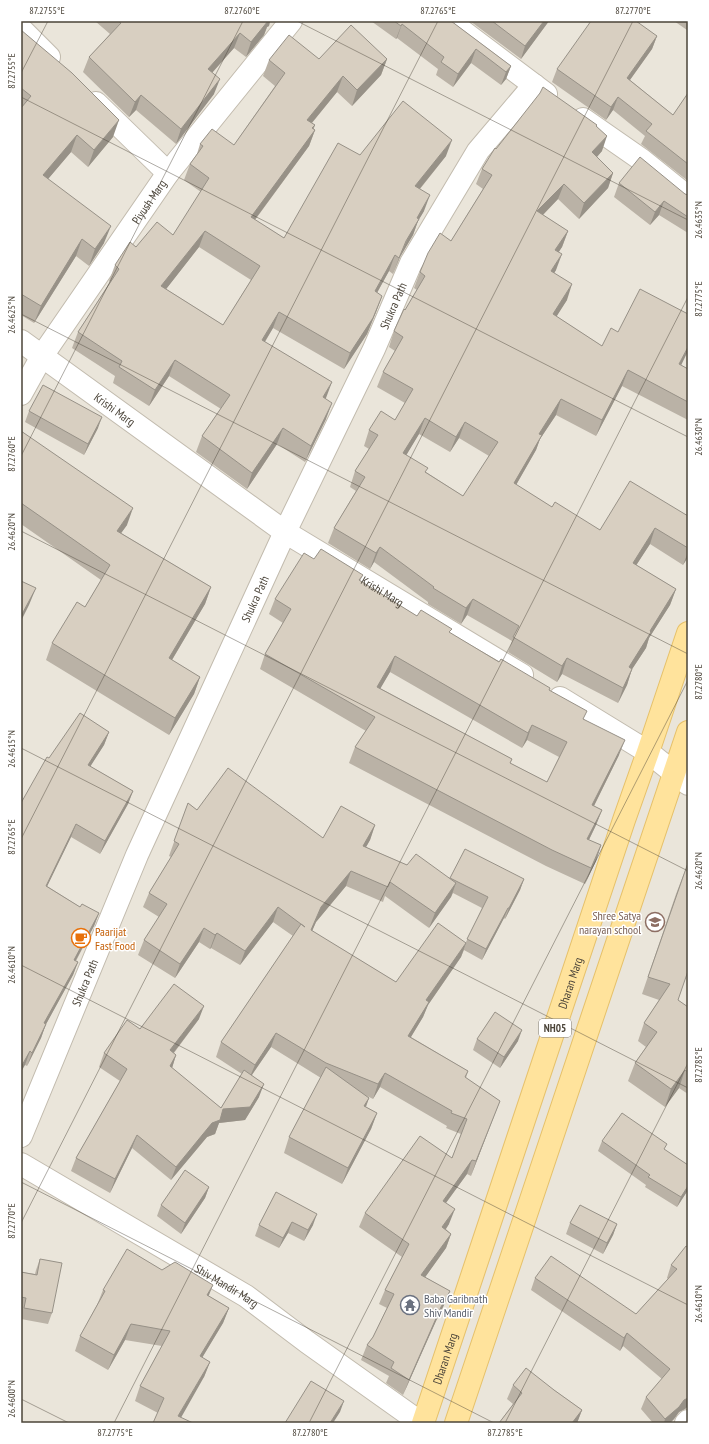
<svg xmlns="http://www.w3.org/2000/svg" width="709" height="1444" viewBox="0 0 709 1444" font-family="'PT Sans Narrow',sans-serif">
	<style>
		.residential { fill: #eae5da }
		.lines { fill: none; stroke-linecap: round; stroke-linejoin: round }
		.minor-casing { stroke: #c2bbae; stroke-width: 24 }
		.major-casing { stroke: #e6c16a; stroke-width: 24 }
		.minor { stroke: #fff; stroke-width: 22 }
		.major { stroke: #ffe39c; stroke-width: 22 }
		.wall { fill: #bab2a6; fill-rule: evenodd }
		.shaded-wall { fill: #979187 }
		.building { fill: #d8cfc1; stroke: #979187; fill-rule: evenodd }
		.ticks { fill: none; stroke: #4b4439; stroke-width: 1; stroke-opacity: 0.45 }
		.labels { text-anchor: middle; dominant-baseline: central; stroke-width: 3; stroke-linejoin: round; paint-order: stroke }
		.shield { fill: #fff; stroke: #817c74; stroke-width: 1 }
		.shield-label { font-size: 11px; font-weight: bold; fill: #4b4439 }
		.street-label { font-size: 12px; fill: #4b4439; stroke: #fff }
		.education-label { font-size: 12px; fill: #785e54; stroke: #fff; text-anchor: end }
		.food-label { font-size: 12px; fill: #c56008; stroke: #fff; text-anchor: start }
		.worship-label { font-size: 12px; fill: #5b616d; stroke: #fff; text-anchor: start }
		.neatline { fill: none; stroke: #4b4439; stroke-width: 1.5 }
		.ticks-label { font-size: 10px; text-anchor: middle; fill: #4b4439 }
	</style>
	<rect width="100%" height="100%" fill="#f6f3ec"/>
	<path class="residential" d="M21,21H688V1423H21Z"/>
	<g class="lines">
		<g class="minor-casing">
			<g id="minor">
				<path d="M449,21L546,94"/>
				<path d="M21,29L49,57"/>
				<path d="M96,103L168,173"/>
				<path d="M583,119L642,160L688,197"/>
				<path id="s1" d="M21,341L285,532L522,675"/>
				<path id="s2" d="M21,394L42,356L168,173L291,21"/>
				<path d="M560,698L648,752L688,784"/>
				<path id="s3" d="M21,1136L137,855L285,532L374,349L411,263L478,151L534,85"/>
				<path id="s4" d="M21,1164L246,1296L307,1342L421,1423"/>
				<path d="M686,1423L688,1421"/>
			</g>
		</g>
		<g class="major-casing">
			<g id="major">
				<path id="s5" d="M423,1423L624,820L648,752L688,633"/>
				<path d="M456,1423L688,732"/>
			</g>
		</g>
		<use href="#minor" class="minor"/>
		<use href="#major" class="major"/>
	</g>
	<path class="wall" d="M95,21H270L269,26L267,27L264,35L246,57L234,48L212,73L214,94L176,144L136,110L129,117L83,72L89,57L110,34Z
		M371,21H451L511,66L506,79L501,85L471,63L453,87L436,75L438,69L397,38L396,39Z
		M470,21H549L521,59Z
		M674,21H688V28L687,30Z
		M21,30L113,137L88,167L71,152L48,179L104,243L89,266L76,256L34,323L21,315Z
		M657,36L652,49L630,80L673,115L688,93V181L641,144L645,136L613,110L606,120L552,82L557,69Z
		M387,59L381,75L352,106L337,92L312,123L315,125L313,129L315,130L309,146L255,220L284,238L360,155L446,156L420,189L424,211L418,221L413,235L400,257L393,274L389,271L377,293L382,296L376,312L367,334L344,369L273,328L265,342L326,398V419L305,462L277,444L247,489L196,452L202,436L221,409L169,376L149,406L113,383L115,376L72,348L78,332L110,282L109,281L115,265L136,247L173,235L201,192L184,180L190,164L197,154L200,144L234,145L275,86L263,76L269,60ZM199,247L251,280L223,325L166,289Z
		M597,126L602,151L597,157L613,173L608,188L579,219L558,199L543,215L568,231L562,247L558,252L556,270L554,273L567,300L556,316L602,346L681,365L688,369V420L622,386L596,436L556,415L540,439L536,450L516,485L552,507L600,530L688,516V557L683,565L650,544L636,565L676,589L670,605L649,638L646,648L632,669L627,685L618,703L562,674L557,682L508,652L512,641L467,615L461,624L428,604V602L374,562L370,569L328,543L334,528L356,491L350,487L355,471L369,449L364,446L369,430L395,420L405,403L377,387L383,372L395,351L389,347L394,331L405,310L417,290L414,288L420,272L451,241L483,189L476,184L482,169L496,149ZM419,434L450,452L459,438L489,456L463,496L426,472L406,455Z
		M619,183L685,194L688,195V233L659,215L650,225L614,197Z
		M29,411L98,428L84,455L25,422Z
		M21,431L127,525L121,533L211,587L205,604L172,660L200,677L194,694L169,735L46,660L52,643L85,607L101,580L21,524Z
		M314,559L363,575L360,581L417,616L450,633L549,690L584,719L619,755L594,806L602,810L596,825L589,840L601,845L596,861L585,884L546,866L349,763L355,747L366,731L260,669L265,654L283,623L269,614L275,599ZM390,672L522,748L527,740L559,757L547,782L510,763L512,759L380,688Z
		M109,732L104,745L90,766L133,791L128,804L100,854L71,837L47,886L80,907L99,913L94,926L76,961L78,962L73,975L46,1024L41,1038L27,1066L25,1065L49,758Z
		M188,803L197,810L323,838L375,825L370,840L366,847L407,865L450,878L524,879L520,890L505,919L504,918L482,960L464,950L461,957L428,1005L423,1017L411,1037L468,1071L466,1078L500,1101L471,1176L467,1174L446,1203L449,1224L446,1229L451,1234L446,1248L425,1277L450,1291L444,1305L436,1321L403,1395L386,1383L389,1376L361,1360L367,1345L373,1337L387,1308L379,1304L385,1290L402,1257L359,1227L365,1213L452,1158L461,1134L446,1128L447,1126L380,1087L373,1099L367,1096L369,1098L366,1107L377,1113L371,1129L342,1184L284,1153L289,1137L321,1078L271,1047L252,1075L259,1097L245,1120L219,1123L215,1134L207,1137L171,1180L132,1148L110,1193L71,1171L76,1158L120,1081L99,1067L104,1053L140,1029L199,1019L174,1053L176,1055L172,1068L221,1108L242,1074L216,1057L221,1042L293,936L273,922L240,965L211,948L210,949L199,942L175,978L138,955L144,940L159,917L143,907L149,893L171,857L169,856ZM346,886L383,902L385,896L429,928L451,897L453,893L482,908L466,942L396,982L312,931L316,922Z
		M688,863L678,1000L688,1007V1094L679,1088L665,1107L628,1081L635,1063L646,1047L638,1041L644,1023L659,1000L642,994L676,894Z
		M477,1039L518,1041L500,1068L473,1050Z
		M602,1141L665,1150L688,1190L677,1207L645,1187L646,1185L598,1151Z
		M209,1187L205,1198L181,1234L157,1216L161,1205Z
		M276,1192L313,1225L304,1241L288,1233L279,1248L255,1236L259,1225Z
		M570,1223L617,1224L613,1235L603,1254L566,1234Z
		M688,1247V1406L685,1409L679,1412L674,1419L670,1423H653L641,1409L646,1397L662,1379L623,1346L620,1351L531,1290L535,1278L636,1314L668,1279L667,1278L671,1265Z
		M40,1259L52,1313L48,1324L21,1319L22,1309H21V1272L35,1274L36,1270Z
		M162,1270L209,1296L229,1308L223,1323L202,1358L210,1362L204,1377L158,1413L135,1401L140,1386L162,1346L125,1340L108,1370L75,1351L80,1336L97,1305L103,1290Z
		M513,1385L554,1390L582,1410L577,1423H499L513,1404L507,1399Z"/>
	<path class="shaded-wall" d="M264,21H270L269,26L267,27L264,35L246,57L251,42Z
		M544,21H549L521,59L525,46Z
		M402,24L397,38L396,39L401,26Z
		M240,33L234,48L202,84L208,69Z
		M657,36L652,49L622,91L627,78Z
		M476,49L471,63L453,87L458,74Z
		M387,59L381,75L352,106L357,90Z
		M511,66L506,79L501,85L506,72Z
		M343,76L337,92L301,136L307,120Z
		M220,79L214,94L176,144L181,129Z
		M141,95L136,110L129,117L135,102Z
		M618,97L613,110L606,120L611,107Z
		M119,120L113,137L88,167L94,150Z
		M315,125L311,136L315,130L309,146L245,233L251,217Z
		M77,135L71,152L37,192L43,175Z
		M607,136L602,151L587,168L592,152Z
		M452,140L446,156L409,202L415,186Z
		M613,173L608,188L579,219L584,203Z
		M564,184L558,199L531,227L537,211Z
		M430,195L424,211L418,221L413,235L400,257L393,274L399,258L417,218Z
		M664,201L659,215L650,225L655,212Z
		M111,226L104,243L89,266L95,249Z
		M205,231L199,247L156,302L161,286Z
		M568,231L562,247L550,266L555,250Z
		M82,239L76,256L34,323L41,306Z
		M562,254L556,270L546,287L551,271Z
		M395,255L389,271L369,307L375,291Z
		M572,284L567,300L548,330L553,314Z
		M382,296L376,312L367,334L344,369L350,353Z
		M279,312L273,328L256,356L262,340Z
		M688,347V351L674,380L679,364Z
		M175,360L169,376L149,406L155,390Z
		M628,370L622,386L596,436L602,420Z
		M332,382L326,398L317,413L323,397Z
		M561,399L556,415L540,439L536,450L508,499L514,483L539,434Z
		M332,403L326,419L305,462L311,446Z
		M102,417L98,428L84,455L88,444Z
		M425,418L419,434L398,469L403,453Z
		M465,422L459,438L450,452L456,437Z
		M283,428L277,444L247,489L252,473Z
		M133,508L127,525L111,547L117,531Z
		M655,528L650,544L628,578L633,563Z
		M380,547L374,562L370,569L376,553Z
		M688,552V557L683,565Z
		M211,587L205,604L163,675L169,658Z
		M36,588L29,605L21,621V616Z
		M676,589L670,605L649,638L646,648L623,683L629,667L650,631Z
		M473,599L467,615L461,624L466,608Z
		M395,656L390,672L372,703L377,687Z
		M567,658L562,674L557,682L562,666Z
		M632,669L627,685L618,703L623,688Z
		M200,677L194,694L169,735L175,718Z
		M532,725L527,740L522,748L528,733Z
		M109,732L104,745L83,778L88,765Z
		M625,740L619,755L587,820L592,805Z
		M133,791L128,804L100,854L105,841Z
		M602,810L596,825L582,854L587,839Z
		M76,824L71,837L41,899L46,886Z
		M375,825L370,840L358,861L363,846Z
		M601,845L596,861L585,884L591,868Z
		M351,871L346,886L316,922L306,945L311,930L321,907Z
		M524,879L520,890L505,919L509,908Z
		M456,883L451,897L429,928L435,913Z
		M278,907L273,922L240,965L245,951Z
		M508,908L504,918L482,960L486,949Z
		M99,913L94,926L69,973L74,960Z
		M204,928L199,942L175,978L180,964Z
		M217,933L211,948L210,949L215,935Z
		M466,943L461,957L428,1005L423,1017L403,1050L408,1036L426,1000Z
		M78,962L73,975L39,1037L44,1023Z
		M204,1006L199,1019L165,1064L170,1050Z
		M46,1024L41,1038L27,1066L32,1053Z
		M522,1030L518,1041L500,1068L504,1057Z
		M276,1033L271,1047L249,1079L255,1065Z
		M30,1051L25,1065L21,1072V1067Z
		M176,1055L172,1068L170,1066Z
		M685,1070L679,1088L665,1107L671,1089Z
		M385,1073L380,1087L373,1099L378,1084Z
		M264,1084L259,1097L245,1120L219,1123L215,1134L207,1137L171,1180L176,1167L223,1109Z
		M369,1098L363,1114L364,1106Z
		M500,1101L494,1116L471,1176L476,1161Z
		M377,1113L371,1129L342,1184L348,1168Z
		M137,1135L132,1148L110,1193L115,1179Z
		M472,1160L467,1174L437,1215L443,1201Z
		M688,1186V1190L677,1207L681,1197Z
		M209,1187L205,1198L181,1234L185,1223Z
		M455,1209L449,1224L437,1242L442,1227Z
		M317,1214L313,1225L304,1241L308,1230Z
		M292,1222L288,1233L279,1248L283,1238Z
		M617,1224L613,1235L603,1254L607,1243Z
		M451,1234L446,1248L416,1290L421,1275Z
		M213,1285L207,1300V1295Z
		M450,1291L444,1305L436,1321L403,1395L409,1380L441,1307Z
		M229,1308L223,1323L194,1371L200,1356Z
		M131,1324L125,1340L108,1370L114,1355Z
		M627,1333L623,1346L620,1351L624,1338Z
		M210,1362L204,1377L178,1423V1416Z
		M688,1398V1406L685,1409L679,1412L674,1419L670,1423H664L665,1419L684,1400Z
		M344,1401L340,1412L333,1423H330Z
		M582,1410L577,1423H572Z"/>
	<path class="building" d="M118,21H268L251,42L240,33L208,69L220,79L181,129L141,95L135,102L89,57L121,23Z
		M394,21H451L511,66L506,72L476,49L458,74L441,62L444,57L402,24L401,26Z
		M492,21H544L525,46Z
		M591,21H636L657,36L627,78L673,115L688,93V164L646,131L652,124L618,97L611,107L557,69Z
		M351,25L387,59L357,90L343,76L307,120L315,125L312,128L315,130L251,217L284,238L338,143L360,155L403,101L452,140L415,186L430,195L417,218L419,219L406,241L399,258L395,255L375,291L382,296L373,318L350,353L279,312L262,340L332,382L323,397L332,403L311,446L283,428L252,473L202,436L230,395L175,360L155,390L119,367L122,361L78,332L119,269L115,265L130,242L136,247L157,222L173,235L209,178L190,164L203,146L200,144L212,129L234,145L285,73L269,60L289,35L319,59ZM205,231L260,266L223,325L161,286Z
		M21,30L72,73L119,120L94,150L77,135L43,175L111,226L95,249L82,239L41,306L21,294V108L31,96L21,88Z
		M543,87L597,125L596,126L607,136L592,152L613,173L584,203L564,184L537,211L568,231L555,250L562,254L551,271L572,284L553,314L602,346L611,328L618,332L640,289L688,314V347L679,364L688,369V402L628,370L602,420L561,399L539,434L542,435L514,483L552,507L555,502L600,530L630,481L688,516V548L655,528L633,563L676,589L650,631L651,632L629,667L632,669L623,688L567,658L562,666L513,637L519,626L473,599L466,608L433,588L434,587L380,547L376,553L334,528L365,477L355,471L378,435L369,430L381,411L395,420L413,389L383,372L403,337L394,331L404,309L405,310L425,276L420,272L428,253L440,233L451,241L492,175L482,169L495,148L496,149L540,93ZM425,418L456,437L465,422L498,442L463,496L425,472L428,468L403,453Z
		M640,157L685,194L688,195V217L664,201L655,212L619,183Z
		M43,385L102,417L88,444L29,411Z
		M21,431L133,508L117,531L211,587L169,658L200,677L175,718L52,643L77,602L85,607L110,565L21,503Z
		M321,549L363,575L359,580L417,616L421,610L452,629L449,632L499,662L501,659L550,688L549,690L587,711L583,719L625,740L592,805L602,810L587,839L601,845L591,868L552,850L355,747L375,717L265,654L291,609L275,599L304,553L314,559ZM395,656L528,733L532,725L567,742L547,782L510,763L512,759L377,687Z
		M21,581L36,588L21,616Z
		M80,713L109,732L88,765L133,791L105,841L76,824L46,886L80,907L82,904L99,913L74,960L78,962L44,1023L46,1024L32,1053L30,1051L21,1067V803L47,757L49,758Z
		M228,768L323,838L341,806L375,825L363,846L407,865L416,854L456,883L435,913L390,882L388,887L351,871L321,907L311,930L396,982L438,923L466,943L426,1000L429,1002L408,1036L468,1071L465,1077L500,1101L476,1161L472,1160L443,1201L455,1209L442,1227L451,1234L421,1275L450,1291L441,1307L409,1380L391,1368L394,1362L367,1345L373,1337L394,1294L385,1290L409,1244L365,1213L420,1136L452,1158L467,1119L451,1113L452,1111L385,1073L378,1084L326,1063L276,1033L255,1065L221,1042L301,924L305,927L278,907L245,951L217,933L215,935L204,928L180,964L144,940L167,904L149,893L179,844L174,841L188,803L197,810Z
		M465,849L524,879L509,908H508L486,949L467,939L488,897L450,878Z
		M688,863V971L678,1000L688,1007V1072L685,1070L671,1089L635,1063L657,1032L644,1023L670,984L648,977L683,877Z
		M174,984L204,1006L170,1050L176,1055L170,1066L221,1108L244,1070L264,1084L250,1107L223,1109L220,1120L212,1123L176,1167L137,1135L115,1179L76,1158L127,1069L104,1053L127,1020L140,1029Z
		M495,1012L522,1030L504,1057L477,1039Z
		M326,1067L369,1098L364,1106L377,1113L348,1168L289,1137Z
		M622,1113L667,1144L664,1149L688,1165V1186L681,1197L648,1177L650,1175L602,1141Z
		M185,1170L209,1187L185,1223L161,1205Z
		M276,1192L317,1214L308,1230L292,1222L283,1238L259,1225Z
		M580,1205L617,1224L607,1243L570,1223Z
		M686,1246L688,1247V1398L684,1400L679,1407L665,1419L646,1397L670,1369L627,1333L624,1338L535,1278L551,1256L636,1314L677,1269L671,1265Z
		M127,1249L162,1270L175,1262L213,1285L207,1295L229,1308L200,1356L210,1362L178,1416L193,1423H153L164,1398L140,1386L170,1331L131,1324L114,1355L80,1336L105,1291L103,1290Z
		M40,1259L62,1263L52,1313L24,1308L26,1298L21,1297V1272L37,1275Z
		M526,1368L554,1390L582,1410L572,1423H499L522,1393L513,1385Z
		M311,1381L344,1401L330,1423H285Z"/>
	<path class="ticks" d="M297,21L688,220M21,73L48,21M21,97L688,437M21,314L688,654M21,456L243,21M21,531L688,871M21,748L688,1088M21,839L438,21M21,965L688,1305M21,1182L494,1423M21,1223L633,21M21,1399L69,1423M114,1423L688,297M309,1423L688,680M505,1423L688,1063"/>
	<defs>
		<g id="school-ring" transform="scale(1)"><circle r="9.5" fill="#fff" stroke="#8d6e63" stroke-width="1.5"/><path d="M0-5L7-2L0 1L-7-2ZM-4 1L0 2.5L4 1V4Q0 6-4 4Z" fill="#8d6e63"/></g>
		<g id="cafe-ring" transform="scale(1)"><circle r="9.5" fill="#fff" stroke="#e8710a" stroke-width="1.5"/><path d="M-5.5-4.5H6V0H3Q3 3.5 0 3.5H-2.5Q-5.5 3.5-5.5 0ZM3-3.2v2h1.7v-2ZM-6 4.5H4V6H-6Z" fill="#e8710a"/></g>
		<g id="temple-ring" transform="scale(1)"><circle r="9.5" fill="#fff" stroke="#6b7280" stroke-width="1.5"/><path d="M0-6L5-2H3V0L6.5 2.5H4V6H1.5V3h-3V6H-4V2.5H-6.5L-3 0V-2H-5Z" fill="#6b7280"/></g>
	</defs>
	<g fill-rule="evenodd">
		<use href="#school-ring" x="655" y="922"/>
		<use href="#cafe-ring" x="81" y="938"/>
		<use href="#temple-ring" x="410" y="1305"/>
	</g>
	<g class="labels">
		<rect class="shield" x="539" y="1019" width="32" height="18" rx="3"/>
		<g class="shield-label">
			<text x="555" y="1028">NH05</text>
		</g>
		<g class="street-label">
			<text stroke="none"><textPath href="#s2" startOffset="231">Piyush Marg</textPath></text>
			<text stroke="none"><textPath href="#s3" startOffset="910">Shukra Path</textPath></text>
			<text stroke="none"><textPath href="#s1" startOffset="116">Krishi Marg</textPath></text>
			<text stroke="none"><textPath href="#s1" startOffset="440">Krishi Marg</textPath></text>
			<text stroke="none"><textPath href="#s3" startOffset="586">Shukra Path</textPath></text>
			<text stroke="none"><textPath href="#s3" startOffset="166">Shukra Path</textPath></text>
			<text stroke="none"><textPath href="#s5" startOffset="464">Dharan Marg</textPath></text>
			<text stroke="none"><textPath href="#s4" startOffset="239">Shiv Mandir Marg</textPath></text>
			<text stroke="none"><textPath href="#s5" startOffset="68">Dharan Marg</textPath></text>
		</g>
		<g class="education-label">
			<text x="641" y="915">Shree Satya<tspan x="641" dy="14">narayan school</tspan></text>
		</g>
		<g class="food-label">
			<text x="95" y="931">Paarijat<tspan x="95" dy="14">Fast Food</tspan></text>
		</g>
		<g class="worship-label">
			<text x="424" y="1298">Baba Garibnath<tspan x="424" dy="14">Shiv Mandir</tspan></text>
		</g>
	</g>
	<rect width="709" height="1444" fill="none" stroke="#ffffff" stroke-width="44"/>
	<rect x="22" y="22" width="665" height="1400" class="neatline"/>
	<g class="ticks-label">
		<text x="47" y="14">87.2755°E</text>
		<text x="242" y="14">87.2760°E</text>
		<text x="438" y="14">87.2765°E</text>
		<text x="633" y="14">87.2770°E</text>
		<text transform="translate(11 71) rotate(-90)" y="4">87.2755°E</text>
		<text transform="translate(698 220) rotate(-90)" y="4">26.4635°N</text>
		<text transform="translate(698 299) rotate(-90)" y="4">87.2775°E</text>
		<text transform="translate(11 315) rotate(-90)" y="4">26.4625°N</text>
		<text transform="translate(698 437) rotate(-90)" y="4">26.4630°N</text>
		<text transform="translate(11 454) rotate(-90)" y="4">87.2760°E</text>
		<text transform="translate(11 532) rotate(-90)" y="4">26.4620°N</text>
		<text transform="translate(698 682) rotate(-90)" y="4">87.2780°E</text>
		<text transform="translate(11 749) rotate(-90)" y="4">26.4615°N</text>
		<text transform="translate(11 837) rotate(-90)" y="4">87.2765°E</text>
		<text transform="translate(698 871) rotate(-90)" y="4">26.4620°N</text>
		<text transform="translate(11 965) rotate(-90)" y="4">26.4610°N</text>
		<text transform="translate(698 1065) rotate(-90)" y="4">87.2785°E</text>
		<text transform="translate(11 1221) rotate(-90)" y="4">87.2770°E</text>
		<text transform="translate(698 1304) rotate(-90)" y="4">26.4610°N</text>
		<text transform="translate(11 1399) rotate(-90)" y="4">26.4600°N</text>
		<text x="115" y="1436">87.2775°E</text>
		<text x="310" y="1436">87.2780°E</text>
		<text x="505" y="1436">87.2785°E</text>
	</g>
</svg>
